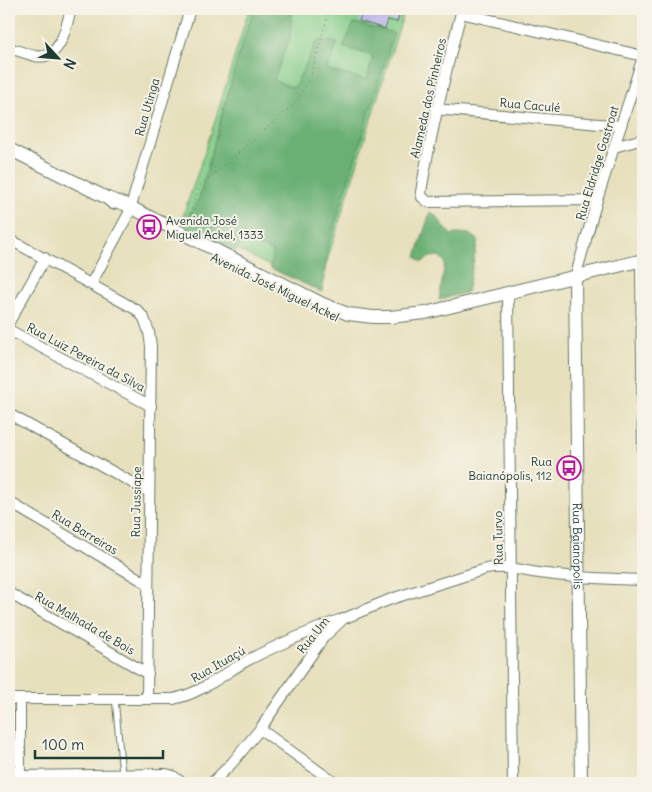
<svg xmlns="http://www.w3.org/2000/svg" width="652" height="792" viewBox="0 0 652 792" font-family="Delius,sans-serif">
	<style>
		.green { fill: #84cd89; stroke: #52855e }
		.forest { fill: #6bb075; stroke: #457654 }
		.building { fill: #c1baec }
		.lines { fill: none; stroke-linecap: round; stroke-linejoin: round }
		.service-casing { stroke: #657664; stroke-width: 7 }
		.minor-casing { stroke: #657664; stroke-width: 12 }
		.tertiary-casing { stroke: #657664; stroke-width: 14 }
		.path { stroke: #657664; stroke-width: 1; stroke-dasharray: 1 4; stroke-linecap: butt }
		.service { stroke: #fff; stroke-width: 5 }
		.minor { stroke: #fff; stroke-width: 10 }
		.tertiary { stroke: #fff; stroke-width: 12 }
		.labels { text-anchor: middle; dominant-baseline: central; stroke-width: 4; stroke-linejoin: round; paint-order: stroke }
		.street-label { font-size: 12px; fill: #1f3d34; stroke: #f7f3e8 }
		.poi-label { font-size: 12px; fill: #1f3d34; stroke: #f7f3e8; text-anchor: start }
	</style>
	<rect width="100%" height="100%" fill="#f7f3e8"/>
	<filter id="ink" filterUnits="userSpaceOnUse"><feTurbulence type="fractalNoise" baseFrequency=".02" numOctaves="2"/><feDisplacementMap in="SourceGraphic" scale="10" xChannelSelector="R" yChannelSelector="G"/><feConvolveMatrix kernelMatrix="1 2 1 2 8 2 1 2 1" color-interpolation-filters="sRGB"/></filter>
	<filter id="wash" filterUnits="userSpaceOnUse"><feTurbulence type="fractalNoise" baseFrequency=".0096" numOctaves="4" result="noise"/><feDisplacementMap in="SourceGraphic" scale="20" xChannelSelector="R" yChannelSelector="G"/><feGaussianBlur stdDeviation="1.12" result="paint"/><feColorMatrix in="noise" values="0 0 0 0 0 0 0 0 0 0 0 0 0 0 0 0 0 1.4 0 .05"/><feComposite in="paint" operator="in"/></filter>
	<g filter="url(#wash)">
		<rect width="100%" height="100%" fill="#e7e0bd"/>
		<path class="green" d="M249,9H405L321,281L316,289L181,222L213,127Z
			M9,704H14L16,764L9,756Z"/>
		<path class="forest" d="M254,9H292L290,37L274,80L294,88L318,40L338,43L327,70L367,80L373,56L343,47L354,23L394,33L328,247L322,292L270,268L273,251L242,241L236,252L183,225L199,198L239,53Z
			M430,212L435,215L451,235C464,233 468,231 478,240L467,292L439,300L445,262L439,256L430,257L422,262L416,257Z"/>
		<g id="blocks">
			<path class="building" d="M363,9H401L397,22L388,20L385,29L359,21Z"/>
		</g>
	</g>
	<g filter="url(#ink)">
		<use href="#blocks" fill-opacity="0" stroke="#657664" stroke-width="1"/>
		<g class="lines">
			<g class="service-casing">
				<path id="service" d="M115,698L122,774"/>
			</g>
			<g class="minor-casing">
				<path id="minor" d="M462,9C446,70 431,130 421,192L422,197L428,202L597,200
					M461,13L643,56
					M9,48C17,50 26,54 35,56C61,61 66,27 71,9
					M436,109L621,126
					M614,147L643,139
					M9,239L137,310L144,318L149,332L151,346L147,698
					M641,261L643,458
					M575,278L597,200L643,57
					M91,284L129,213L190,9
					M508,293L513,783
					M9,322L45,258
					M9,330L151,406
					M9,414L149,492
					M9,502L148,584
					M9,593L148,674
					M9,699H173C202,693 223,674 248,660C277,645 308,632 339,620
					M20,699V782
					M260,729L335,783
					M9,769L20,776L166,774L173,776L182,783
					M212,783L232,763L260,729L323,638L343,619L391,599L486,569C511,565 524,572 547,574C579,578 611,579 643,580"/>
			</g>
			<g class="tertiary-casing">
				<g id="tertiary">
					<path d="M9,149L107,198L113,203"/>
					<path d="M107,198L124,204L323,304L348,314L373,317H390L425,313L643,260"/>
					<path id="s1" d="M575,278L581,783"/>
				</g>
			</g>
			<path class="path" d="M186,223L200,186L297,102L310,77L330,9"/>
			<use href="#service" class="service"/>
			<use href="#minor" class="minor"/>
			<use href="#tertiary" class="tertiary"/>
		</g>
	</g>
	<defs>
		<g id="bus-ring" transform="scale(1.25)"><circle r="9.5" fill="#f7f3e8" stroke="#b5179e" stroke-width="1.5"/><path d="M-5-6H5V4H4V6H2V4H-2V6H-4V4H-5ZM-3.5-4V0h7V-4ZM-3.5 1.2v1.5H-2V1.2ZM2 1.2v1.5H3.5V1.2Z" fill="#b5179e"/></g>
	</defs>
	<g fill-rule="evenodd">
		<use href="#bus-ring" x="149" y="227"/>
		<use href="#bus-ring" x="569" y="468"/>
	</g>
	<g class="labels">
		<g class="street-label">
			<text transform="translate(428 98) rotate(-77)">Alameda dos Pinheiros</text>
			<text transform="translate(530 105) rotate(5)">Rua Caculé</text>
			<text transform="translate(147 107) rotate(-74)">Rua Utinga</text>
			<text transform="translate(597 163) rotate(-73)">Rua Eldridge Gastroat</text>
			<text transform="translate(275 287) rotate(26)">Avenida José Miguel Ackel</text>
			<text transform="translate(86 357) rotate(28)">Rua Luiz Pereira da Silva</text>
			<text transform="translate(136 502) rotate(-89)">Rua Jussiape</text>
			<text transform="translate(85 532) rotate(31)">Rua Barreiras</text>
			<text transform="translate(498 538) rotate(-91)">Rua Turvo</text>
			<text stroke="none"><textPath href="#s1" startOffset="268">Rua Baianópolis</textPath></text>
			<text transform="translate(85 623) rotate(30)">Rua Malhada de Bois</text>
			<text transform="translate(313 635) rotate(-51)">Rua Um</text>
			<text transform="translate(218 664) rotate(-30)">Rua Ituaçú</text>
		</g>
		<g class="poi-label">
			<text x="166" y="220">Avenida José<tspan x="166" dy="14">Miguel Ackel, 1333</tspan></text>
			<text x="552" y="461" text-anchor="end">Rua<tspan x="552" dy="14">Baianópolis, 112</tspan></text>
		</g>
	</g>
	<rect width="652" height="792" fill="none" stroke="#f7f3e8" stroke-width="30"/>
	<g transform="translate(58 58) rotate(116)" stroke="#f7f3e8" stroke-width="4" paint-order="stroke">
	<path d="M0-4L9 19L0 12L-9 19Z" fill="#1f3d34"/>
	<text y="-8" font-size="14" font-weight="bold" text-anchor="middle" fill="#1f3d34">N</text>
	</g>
	<path d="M35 750v8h128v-8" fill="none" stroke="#1f3d34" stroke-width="2.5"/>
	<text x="42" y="750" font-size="15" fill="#1f3d34" stroke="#f7f3e8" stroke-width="4" paint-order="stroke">100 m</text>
</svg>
